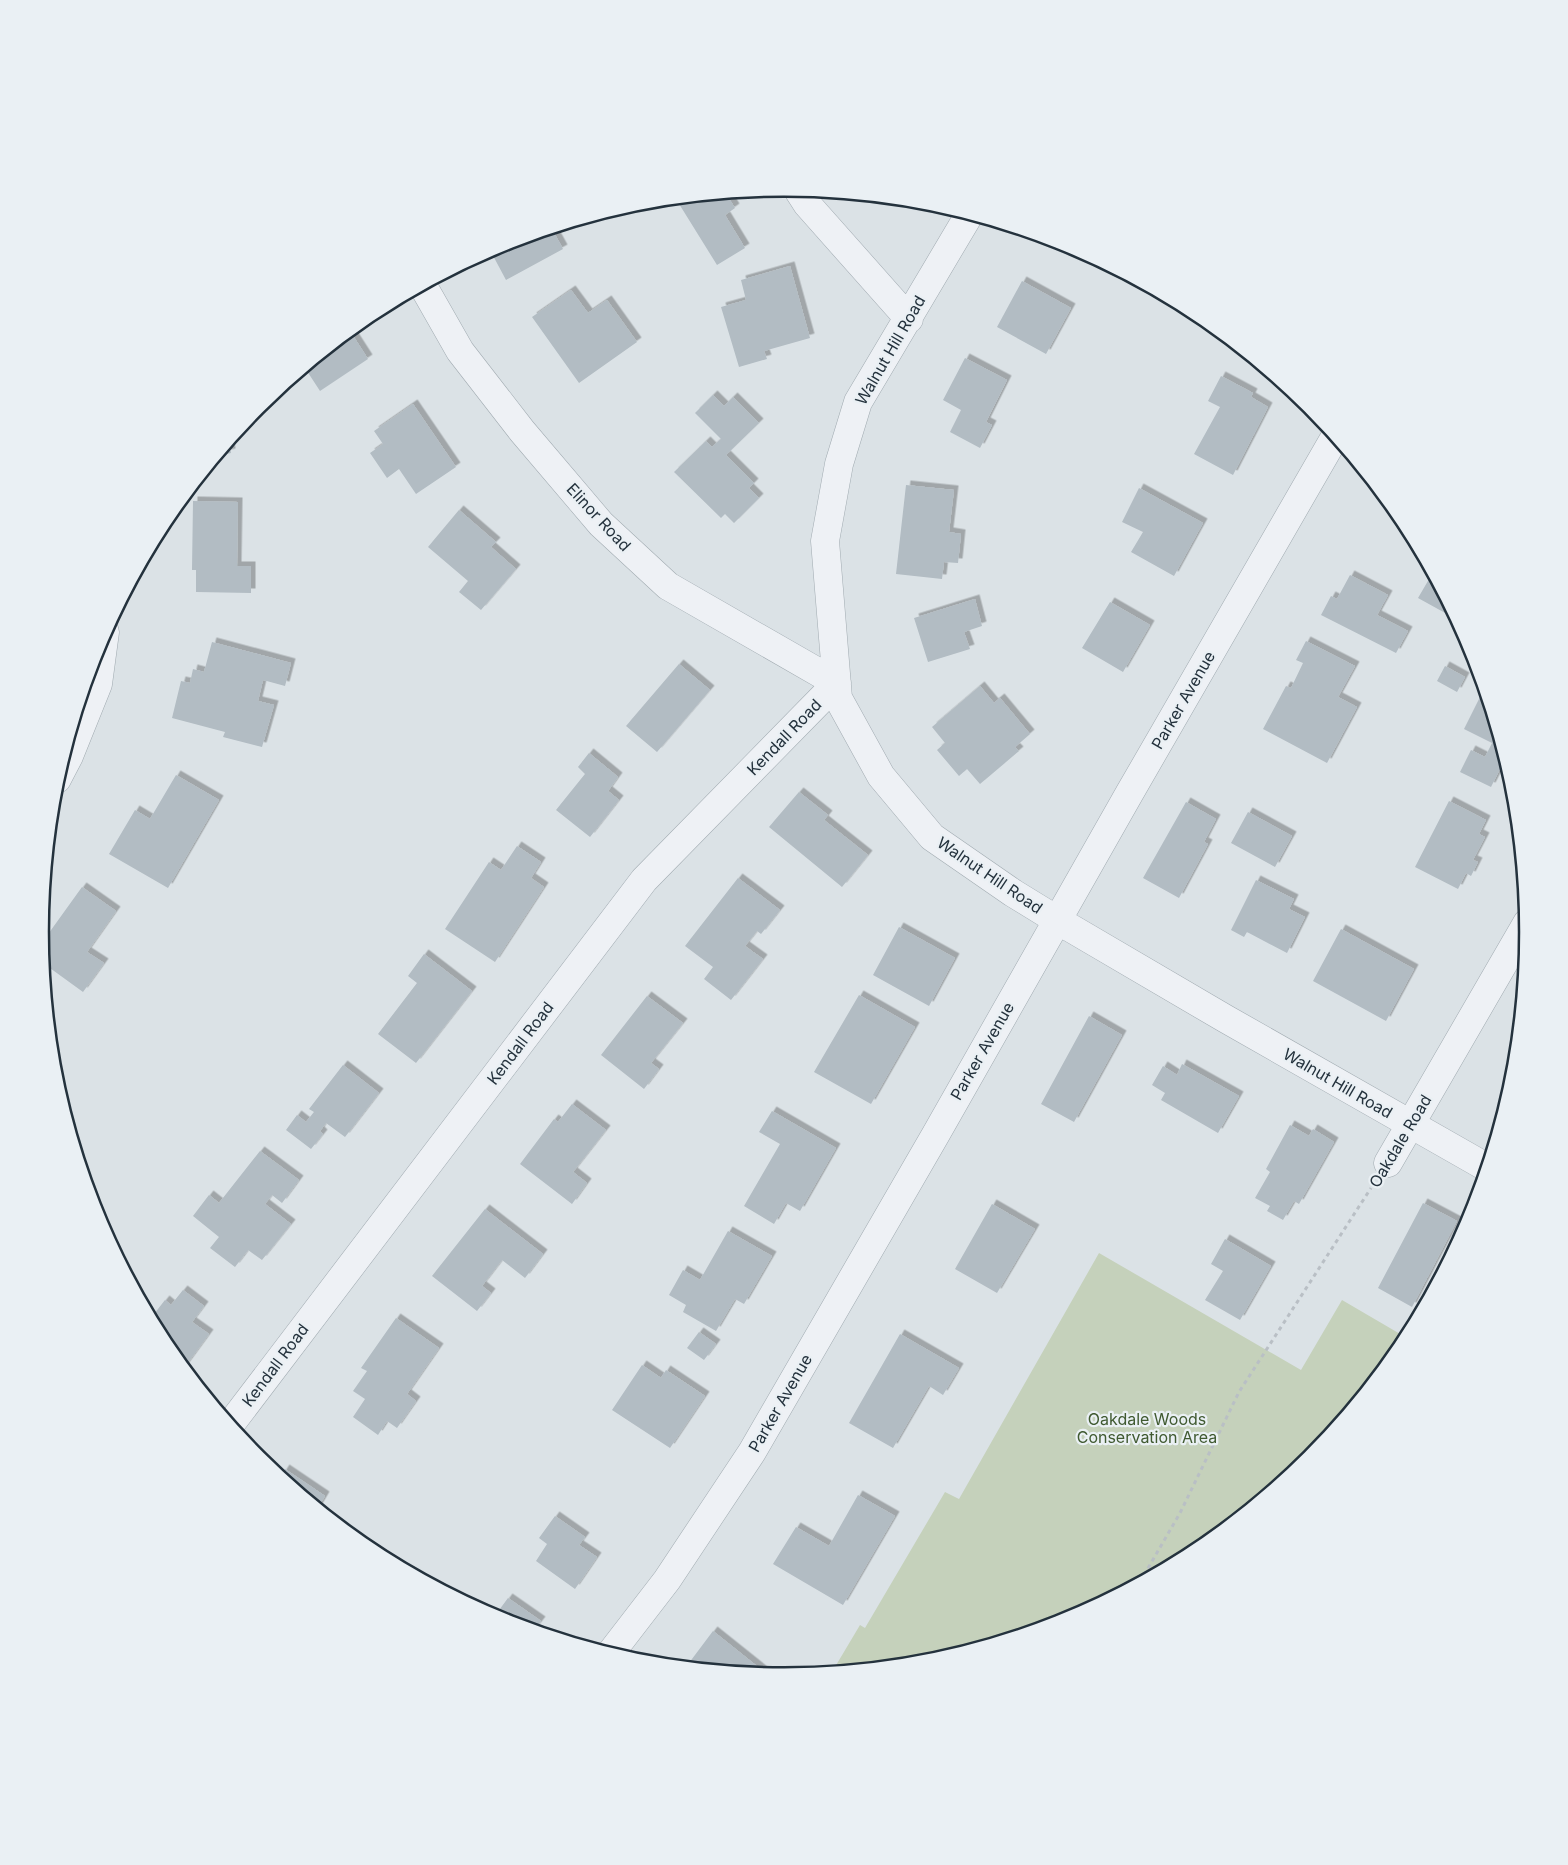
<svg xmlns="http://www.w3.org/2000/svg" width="1568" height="1865" viewBox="0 0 1568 1865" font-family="Inter,sans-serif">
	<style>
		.green { fill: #c5d1bb }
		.building { fill: #b2bcc3; filter: url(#shadow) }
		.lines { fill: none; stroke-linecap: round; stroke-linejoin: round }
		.street-casing { stroke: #a0aab0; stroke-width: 29 }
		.path { stroke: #b9bfc5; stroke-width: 3; stroke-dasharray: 4 4; stroke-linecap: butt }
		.street { stroke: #eef1f5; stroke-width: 28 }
		.labels { text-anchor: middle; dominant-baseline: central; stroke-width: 4.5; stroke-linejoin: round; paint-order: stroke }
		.street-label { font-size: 16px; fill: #24323d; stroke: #eaf0f4 }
		.park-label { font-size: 16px; fill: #405a31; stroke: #eaf0f4 }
		.rim { fill: none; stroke: #24323d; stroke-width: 2.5 }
	</style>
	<defs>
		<filter id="shadow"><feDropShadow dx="4.5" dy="-4.5" stdDeviation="0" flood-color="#0004"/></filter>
	</defs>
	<rect width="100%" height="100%" fill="#dbe2e6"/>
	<path class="green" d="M1099,1253L1301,1370L1342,1300L1407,1338L1402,1346L1310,1459L1197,1551L1068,1620L929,1662L832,1672L860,1625L865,1628L945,1492L959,1499Z"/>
	<path class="building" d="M726,194L735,208L725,215L745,248L717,265L676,199Z
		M552,229L563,249L506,280L490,250L500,245Z
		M1048,239L1069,245L1105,264L1102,270L1047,240Z
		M790,266L810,338L764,351L767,359L739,367L721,307L746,300L741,280Z
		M1022,281L1071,308L1046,354L997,327Z
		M571,290L588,313L607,300L637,342L579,383L532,317Z
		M350,331L368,359L320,391L305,368Z
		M965,358L1007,380L986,422L992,425L980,448L950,432L961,410L943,400Z
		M1221,376L1253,393L1251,397L1268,407L1233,475L1194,454L1220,407L1208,401Z
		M713,395L724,406L733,397L759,423L726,455L754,483L749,488L759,498L734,523L725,514L721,518L674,472L706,441L712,447L721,439L695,413Z
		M413,404L456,467L416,494L399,469L387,478L370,453L383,444L374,431Z
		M229,442L231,453L217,456Z
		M906,485L954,490L949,532L961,534L958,563L944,562L942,579L896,574Z
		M1139,488L1203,523L1174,576L1131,552L1143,532L1122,522Z
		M193,501L238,502L237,566H251V593L196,592V570H192Z
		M459,510L496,542L491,547L516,569L481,610L459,592L468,581L428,547Z
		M1432,574L1456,619L1418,598Z
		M1350,575L1388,595L1377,615L1408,631L1396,653L1321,615L1331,596L1337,599Z
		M975,599L982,626L964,632L970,649L928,662L914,618Z
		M1110,602L1150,625L1123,672L1082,648Z
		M1306,641L1355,666L1338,697L1357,707L1327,763L1263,729L1286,686L1291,688L1303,663L1296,660Z
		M212,642L291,663L285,686L263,680L258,701L274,705L262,747L223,737L225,732L172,718L181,681L190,683L193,669L204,672Z
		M679,664L710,690L657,752L626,726Z
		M1445,666L1465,677L1457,692L1437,681Z
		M980,686L994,703L1000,698L1030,734L1015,747L1019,751L980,784L967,769L959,776L937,750L945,743L932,727Z
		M1480,697L1488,701L1505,759L1491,787L1460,772L1471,750L1485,757L1492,743L1464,729Z
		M589,753L618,777L608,791L619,800L590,837L556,810L585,774L578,767Z
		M176,775L219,800L168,888L109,854L135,810L150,819Z
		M799,792L828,815L824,820L868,855L842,887L769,827Z
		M1449,801L1486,820L1479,834L1485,837L1473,860L1478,862L1471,876L1466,873L1458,889L1415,867Z
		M1186,802L1216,819L1204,842L1208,844L1179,898L1143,878Z
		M1248,812L1292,836L1275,867L1231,843Z
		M517,846L541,862L531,878L544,887L495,962L445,929L489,862L501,870Z
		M738,878L780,910L761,934L757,931L745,946L763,959L731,1000L704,979L713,967L685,946Z
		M1256,880L1294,899L1289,909L1305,917L1287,953L1247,932L1244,937L1231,930Z
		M82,887L116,911L87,952L104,963L83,992L43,963L41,944Z
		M899,927L955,958L929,1006L873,975Z
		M1341,929L1414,969L1386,1021L1313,981Z
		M424,954L472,991L416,1063L378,1034L417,983L408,976Z
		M859,995L915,1027L871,1104L814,1072Z
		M647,996L683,1023L651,1063L659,1069L644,1089L601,1055Z
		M1089,1016L1122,1035L1074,1122L1041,1104Z
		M1516,1050L1515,1060L1514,1071L1507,1067Z
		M1182,1064L1239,1096L1218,1133L1161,1100L1165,1093L1152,1085L1163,1066L1177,1075Z
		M343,1065L379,1093L345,1137L326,1123L320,1131L323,1134L311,1149L286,1130L297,1115L306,1122L314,1112L309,1109Z
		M572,1104L606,1130L573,1172L587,1183L572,1204L520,1164L554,1119L558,1122Z
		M772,1111L836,1148L800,1211L786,1203L774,1224L744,1206L780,1144L759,1132Z
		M1290,1125L1309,1136L1313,1129L1334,1142L1299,1204L1294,1201L1283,1220L1267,1211L1270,1206L1255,1198L1270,1172L1266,1169Z
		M260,1151L299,1180L282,1203L272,1195L265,1204L291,1224L262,1260L248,1250L235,1267L210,1248L219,1237L193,1216L209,1195L219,1203Z
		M1423,1203L1457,1221L1412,1307L1378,1288Z
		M992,1204L1035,1229L997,1293L955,1269Z
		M485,1209L543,1254L525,1278L502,1260L482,1286L491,1293L477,1311L432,1276Z
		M728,1231L772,1256L744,1304L735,1299L716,1331L683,1312L686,1305L669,1295L683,1270L700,1280Z
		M1225,1239L1271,1266L1240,1320L1205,1300L1223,1271L1211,1264Z
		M183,1290L204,1306L192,1322L209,1334L184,1368L165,1346L151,1318L165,1300L171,1305Z
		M396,1318L439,1348L407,1394L416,1401L397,1428L387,1421L378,1435L353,1417L365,1399L353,1391L367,1371L361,1368Z
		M699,1332L716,1344L704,1360L687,1348Z
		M900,1334L959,1368L943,1395L929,1386L893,1448L849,1423Z
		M642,1365L661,1378L666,1370L705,1396L670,1448L612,1410Z
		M285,1469L325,1496L318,1508L280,1477Z
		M858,1495L895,1516L843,1605L773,1564L796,1527L829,1546Z
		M555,1516L585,1537L579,1545L597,1557L575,1589L536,1561L547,1544L539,1538Z
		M508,1598L541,1621L534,1630L494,1617Z
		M713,1631L768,1675L686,1667Z"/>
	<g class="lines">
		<g class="street-casing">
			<path id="street" d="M798,190L807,204L909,319
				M969,215L858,402L839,464L825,541L838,698L881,776L932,837L1013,893L1057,920L1226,1019L1486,1167
				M57,779L69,756L98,684L105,632
				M1388,1163L1527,923
				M230,1425L644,880L837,683L668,586L601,524L522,431L460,351L423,286
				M610,1654L667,1580L752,1452L936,1134L1129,794L1335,437"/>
		</g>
		<path class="path" d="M1140,1582L1180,1513L1239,1392L1371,1188"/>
		<use href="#street" class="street"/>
	</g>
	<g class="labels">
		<g class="street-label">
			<text transform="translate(890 350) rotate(-60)">Walnut Hill Road</text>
			<text transform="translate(599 517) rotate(47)">Elinor Road</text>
			<text transform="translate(1183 700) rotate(-60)">Parker Avenue</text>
			<text transform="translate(784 737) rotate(-46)">Kendall Road</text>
			<text transform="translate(990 875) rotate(34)">Walnut Hill Road</text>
			<text transform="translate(520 1043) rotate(-53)">Kendall Road</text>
			<text transform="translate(982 1051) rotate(-60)">Parker Avenue</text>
			<text transform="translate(1338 1083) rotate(30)">Walnut Hill Road</text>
			<text transform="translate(1400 1141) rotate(-59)">Oakdale Road</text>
			<text transform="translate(275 1365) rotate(-53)">Kendall Road</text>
			<text transform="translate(780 1403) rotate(-60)">Parker Avenue</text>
		</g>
		<g class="park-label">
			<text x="1147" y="1419">Oakdale Woods<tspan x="1147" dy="18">Conservation Area</tspan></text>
		</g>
	</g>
	<path d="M0 0H1568V1865H0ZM49 932a735 735 0 1 1 1470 0a735 735 0 1 1-1470 0Z" fill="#eaf0f4" fill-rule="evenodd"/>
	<path class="rim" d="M49 932a735 735 0 1 1 1470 0a735 735 0 1 1-1470 0Z"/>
</svg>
